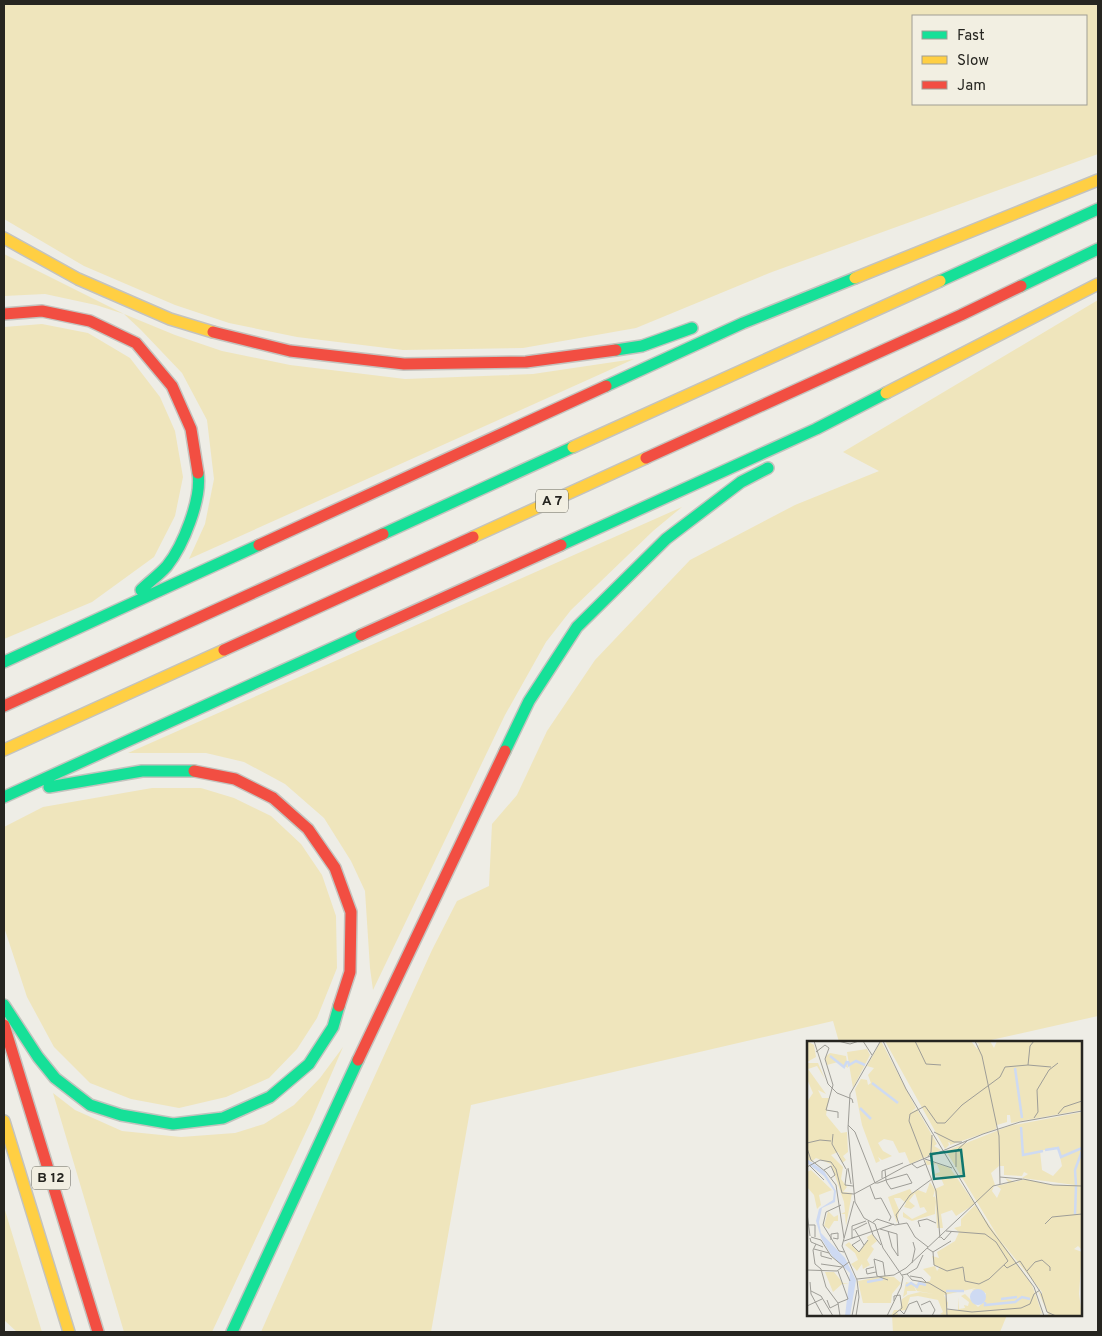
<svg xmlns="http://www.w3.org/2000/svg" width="1102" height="1336" viewBox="0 0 1102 1336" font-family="Overpass,sans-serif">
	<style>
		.green { fill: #efe5bc; fill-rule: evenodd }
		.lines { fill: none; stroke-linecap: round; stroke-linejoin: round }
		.fast-casing { stroke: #c4c3be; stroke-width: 14 }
		.slow-casing { stroke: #c4c3be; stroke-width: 14 }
		.jam-casing { stroke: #c4c3be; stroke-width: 14 }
		.fast { stroke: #16e098; stroke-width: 11 }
		.slow { stroke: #ffcf43; stroke-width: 11 }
		.jam { stroke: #f24e42; stroke-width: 11 }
		.labels { text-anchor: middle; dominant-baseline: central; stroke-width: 5; stroke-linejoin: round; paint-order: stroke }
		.shield { fill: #f2efe2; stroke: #63625a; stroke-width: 1 }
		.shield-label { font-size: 14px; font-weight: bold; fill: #262520 }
		.inset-river { fill: none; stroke: #cedaf2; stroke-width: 2.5 }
		.inset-road { fill: none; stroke: #9e9d97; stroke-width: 1 }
		.view { fill: #0f766e; fill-opacity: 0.15; stroke: #0f766e; stroke-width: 2.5 }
		.inset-edge { fill: none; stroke: #262520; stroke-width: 2.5 }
	</style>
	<rect width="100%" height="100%" fill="#eeede6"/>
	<path class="green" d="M4,4H1098V154L772,272L636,328L523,348L403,350L297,337L229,323L175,305L84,266L4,219ZM913,16H1086V104H913Z
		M4,254L124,314L175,335L222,351L290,365L405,379L533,374L634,359L189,559L205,524L214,479L207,420L182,373L141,330L124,314L96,305L45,294L4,296Z
		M1098,300V1016L991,1040V1042H839L833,1021L471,1105L431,1332H261L352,1126L432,950L457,901L489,886L492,824L517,795L547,731L595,660L690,560L795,505L879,471L843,452Z
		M42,324L88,333L130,358L160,397L175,431L183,477L175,516L154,557L92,602L4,639V327Z
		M682,507L653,531L571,610L546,642L505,715L373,990L370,968L365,891L351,861L324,818L285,784L244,762L206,753H128Z
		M152,788H201L234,798L271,816L301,844L322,875L336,916L337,968L317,1018L297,1049L269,1078L226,1097L179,1108L131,1099L90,1083L54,1047L27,997L4,927V827L43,807Z
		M343,1047L312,1119L212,1332H124L53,1093L75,1110L122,1131L181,1137L235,1133L264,1124L294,1105L320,1078Z
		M4,1207L42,1332H17L4,1320Z
		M892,1315H1007L1000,1332H893Z"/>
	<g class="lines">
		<g class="fast-casing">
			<path id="fast" d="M940,281L1098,209
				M1021,286L1098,249
				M616,350L642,346L692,328
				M606,386L743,323L855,278
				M383,534L573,447
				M561,545L816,429L886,393
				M141,590C149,582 159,575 167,566C183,546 202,499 198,473
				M4,662L259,545
				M505,751L529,701L577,627L666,539L741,482L768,468
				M49,787L142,771H194
				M4,797L361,635
				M4,1005L38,1057L55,1078L90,1105L121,1115L173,1124L223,1118L270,1097L309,1064L333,1027L339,1006
				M232,1332L358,1060"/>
		</g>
		<g class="slow-casing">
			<path id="slow" d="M4,238L78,279L170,319L213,332
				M855,278L1098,180
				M886,393L1098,284
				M573,447L940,281
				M473,537L646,458
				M4,750L224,650
				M4,1121L69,1332"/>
		</g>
		<g class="jam-casing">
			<path id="jam" d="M4,314L42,311L90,321L136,343L172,386L191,429L198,473
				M213,332L290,351L404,364L526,362L616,350
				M646,458L961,315L1021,286
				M259,545L606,386
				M361,635L561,545
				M224,650L473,537
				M4,706L383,534
				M194,771L235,779L273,798L308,829L335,868L351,912L350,972L339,1006
				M4,1025L98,1332
				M358,1060L505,751"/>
		</g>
		<use href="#fast" class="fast"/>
		<use href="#slow" class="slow"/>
		<use href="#jam" class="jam"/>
	</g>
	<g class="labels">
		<g class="shield">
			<rect x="536" y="489.5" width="32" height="23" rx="4"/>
			<rect x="32" y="1166.5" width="38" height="23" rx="4"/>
		</g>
		<g class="shield-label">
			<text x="552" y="501">A 7</text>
			<text x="51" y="1178">B 12</text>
		</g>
	</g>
	<g transform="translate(807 1041)">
		<rect width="275" height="275" fill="#eeede6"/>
		<path d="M0,0L7,4L9,16L0,21ZM74,0L109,67L104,71L110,68L130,103L127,105L134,109L103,123L98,111L92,112L86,100L77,98L71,102L76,110L85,115L75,119L71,116L73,120L69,122L55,84L48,48L54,38L60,39L61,44L64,42L61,34L67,27L60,25ZM78,0H164L170,8L172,3L167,0H183L187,7L190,0H275V69L204,82L203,74H200V81L190,84L189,88L143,104V102L141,101L142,104L138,108ZM60,8L63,14L46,47L40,11ZM23,12L39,15L41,27L31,21L20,24L18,16ZM0,22H11L18,38L10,25L1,28L19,53L11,49L15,57H22L19,74L34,92L40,91L41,111L36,115L39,119L35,122L31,111L24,114L36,126L34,138L40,146L36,151L45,152L39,185L38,173H34L38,171L37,161L24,123L9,117L4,121L0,118V61L6,52L0,38ZM275,71V209L271,205L267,208L275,211L272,253L275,275H242L231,250L235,254V251L193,199L139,110L202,85ZM251,106L255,125L246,135L235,129L233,110ZM192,125H197V134L215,135L217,131L221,133L215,137L268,144H244L218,138L208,141L198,137L202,142L190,145L194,148L190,157L185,150L187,145L170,161L188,144L184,132ZM118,119L143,127L168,163L149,175L145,169L134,173L136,187H130L128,148L137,144L133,135L125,134L133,131L130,123L120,124ZM4,129L25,149L12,154L14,164L10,168L7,154L0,146V131ZM123,141L128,149L126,156L129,155L128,173L105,180L96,176V171L105,178L120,171L117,166L113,167L108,152L102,160L108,165L104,168L97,166L99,162L93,157H87L92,169L90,182L81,156L103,148L105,152L111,149L119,152ZM168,164L225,244L236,275L234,272L232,275H140V269H151V256L152,268L158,267L157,264L161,265L162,261L154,255L158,253L171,266L177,261L179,252L165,249L169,247L137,254L141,262L139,275L133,273L136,271L131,259L111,255L103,256L99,269L90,270L91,275H84L87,269H93L95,258L101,254L113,251L127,253L110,250L106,243L109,250H100V253L96,256L99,241L109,243L123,240L124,236L116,228L128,225L130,230L133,226L127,224L125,215L132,217L130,211L148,200L152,191L147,187L154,185V178ZM21,170L27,176L31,174V180H27L22,188L17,185ZM65,193L70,200L64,205L67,208L60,219L63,224L56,228L55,223L50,230L44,223L51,219L48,212L38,204L42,201L52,211L61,199L60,196ZM18,231H27L36,242L42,243H35L26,251ZM76,235L87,236L94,242L85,253L84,262H56L51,240Z" fill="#efe5bc" fill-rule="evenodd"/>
		<path d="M0,118L17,130L29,150L28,161L15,167L12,181L14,192L38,217L49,239L43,275H38L43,232L25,215L14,197L9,180L12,168L26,159L27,150L17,135L0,122ZM163 256a8 8 0 1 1 16 0a8 8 0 1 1-16 0Z" fill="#cedaf2"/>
		<path class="inset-river" d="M23,15L37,26L40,20M41,20L42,24L49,20L58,24M208,27L215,77M65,42L91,62M53,67L64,78M214,86L216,114L236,110M238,109L251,107L254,116L275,107M269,144L268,129L275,110M268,173L269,145M60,241L76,238M99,245L104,242L110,246L112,242L119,244M139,250H157M194,258L210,256M178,261V264L208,261L215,256L223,258"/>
		<path class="inset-road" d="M7,0L21,43L30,52L45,58L46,62M31,0L43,3L52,0M56,0L65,14M76,0L99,48L182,186L227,246L237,275M108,0L119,23L134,24M168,0L175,15L192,95L193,143M73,1L43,53L41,87L48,161L57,177L68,183L76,207L96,236L94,246L80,275M9,11L18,4L22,7L18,18L26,44L19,69L31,71V77M221,24L244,26M251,73L257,66L275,60M227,77L231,71L230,49L242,29L251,22M41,84L48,91L68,142H71L79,139L100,133L105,142L84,148L80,142L79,139L78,129M127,91L147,101H155M26,93L25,103L39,128M0,102L13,99L24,100M0,107L4,119L19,131L29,144L37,197M121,116L124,111L125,94M118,118L145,127M105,123L110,127L119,123M2,124L17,139M0,126L13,119L24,121L29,128L35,152L47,153L97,126L176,93L213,81L275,70M149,126V110L160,100M41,127L44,143M40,128L38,144L46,145M17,129L24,125L28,134L24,137M193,136L215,138M75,137V130L96,122M63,145L68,158L74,157L84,176L82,180M47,160L35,205L50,239L52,256L49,275M34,164L19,171L16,184L32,210L37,211M0,172L3,195M61,180L66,194L74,204M66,181L70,178L88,184L100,182L108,196L121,206M92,183L89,174L103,154L125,138M238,183L245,176L275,173M2,184H8V196M113,186L111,180L120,178L129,182M73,188L90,193L91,215L85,206L81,190M46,189L60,182M48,189L57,204M4,196L14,199L24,215L36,225L43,240M48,196L45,197V185L59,180M134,196L137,199L145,190M3,197L4,201L16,206M133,197L129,150L102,80L103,73L118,65L130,82H138L155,64L193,36L198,26L221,24L223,5L227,0M24,199V193L31,192V198L26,197M53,199L45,204L52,211L61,199M37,200L87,183M9,203L6,209L8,223L14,228L19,246L31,262L33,275M120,207L126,211L127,224L140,230L156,226L158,240L172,243L182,238L201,220L189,201L178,193L139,190M7,208L22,212M14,211V215L25,218M126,211L144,200M105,222L108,208L106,201M14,223L35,226M197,224L200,227L213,220L234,252L240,271L249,275M67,226L59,228L60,233L69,231M0,229L30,230L42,221M220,230L228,221L235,219L243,226V230M100,233L110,227L116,214M95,234L100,233L105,239L122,242L139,252L140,275M78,235L76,221L67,218L70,235L81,239M103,235L115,237L119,241M50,238L87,234L99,227L186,145L216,138L246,144L275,145M3,241L4,253L16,275M4,250L14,255L26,275M20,259L23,267L31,263M31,262L41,258L31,230M114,264L123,260L128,269L125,275M0,265L15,258M140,268L165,271L214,267L223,263L227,253L233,249M93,269L97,273L102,263L110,260L115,271M45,275L50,249M85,275L95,267L93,254L87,255V260"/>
		<path class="view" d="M154,109L157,135L127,138L124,113Z"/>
		<rect width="275" height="275" class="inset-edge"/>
	</g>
	<rect width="1102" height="1336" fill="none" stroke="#262520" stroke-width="10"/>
	<rect x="912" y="15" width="175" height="90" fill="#f2efe2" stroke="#a09e94"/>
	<rect x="922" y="31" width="25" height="8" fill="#16e098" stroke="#a09e94"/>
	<text x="957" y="40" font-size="15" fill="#262520">Fast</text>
	<rect x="922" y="56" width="25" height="8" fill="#ffcf43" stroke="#a09e94"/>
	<text x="957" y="65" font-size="15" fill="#262520">Slow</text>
	<rect x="922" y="81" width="25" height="8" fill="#f24e42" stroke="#a09e94"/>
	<text x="957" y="90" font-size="15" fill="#262520">Jam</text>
</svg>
